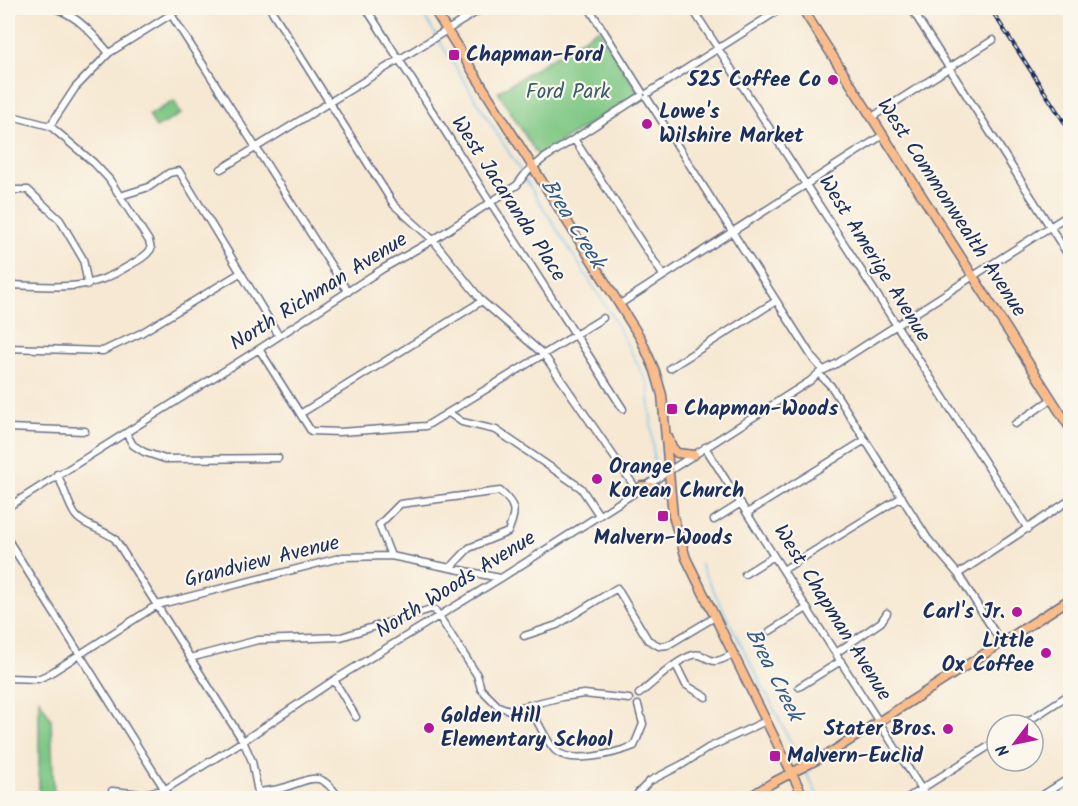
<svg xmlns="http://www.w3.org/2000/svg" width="1078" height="806" viewBox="0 0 1078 806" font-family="Kalam,sans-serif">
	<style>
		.green { fill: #80c885; stroke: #4e7c72; stroke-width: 1.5 }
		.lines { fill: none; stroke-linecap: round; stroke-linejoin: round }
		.stream { stroke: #73c1ed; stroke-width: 1.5 }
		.minor-casing { stroke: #687087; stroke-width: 9 }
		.major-casing { stroke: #687087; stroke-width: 11 }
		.minor { stroke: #fff; stroke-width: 6 }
		.major { stroke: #fabc8b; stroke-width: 8 }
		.rail-casing { stroke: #1b2f5e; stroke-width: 4 }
		.rail { stroke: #fbf7ec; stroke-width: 1.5; stroke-dasharray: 4.5; stroke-linecap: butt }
		.poi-dot { fill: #b5179e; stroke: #fbf7ec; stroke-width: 2 }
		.labels { text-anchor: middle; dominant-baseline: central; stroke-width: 4.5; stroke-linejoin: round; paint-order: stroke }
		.poi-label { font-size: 21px; font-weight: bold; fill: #1b2f5e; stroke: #fbf7ec; text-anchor: start }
		.park-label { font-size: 21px; fill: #395d6a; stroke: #fbf7ec }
		.street-label { font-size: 21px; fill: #1b2f5e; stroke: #fbf7ec }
		.water-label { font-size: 22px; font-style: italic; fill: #355b89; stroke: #fbf7ec }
	</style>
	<rect width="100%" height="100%" fill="#fbf7ec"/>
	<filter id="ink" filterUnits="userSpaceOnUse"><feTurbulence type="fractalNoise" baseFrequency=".0167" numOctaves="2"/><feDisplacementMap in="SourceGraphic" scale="12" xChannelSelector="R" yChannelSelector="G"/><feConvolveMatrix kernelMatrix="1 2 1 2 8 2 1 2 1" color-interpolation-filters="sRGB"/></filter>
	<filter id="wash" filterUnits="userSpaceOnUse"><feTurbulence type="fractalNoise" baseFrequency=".008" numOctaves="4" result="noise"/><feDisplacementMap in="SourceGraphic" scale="24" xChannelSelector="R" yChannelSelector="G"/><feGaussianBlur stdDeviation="1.35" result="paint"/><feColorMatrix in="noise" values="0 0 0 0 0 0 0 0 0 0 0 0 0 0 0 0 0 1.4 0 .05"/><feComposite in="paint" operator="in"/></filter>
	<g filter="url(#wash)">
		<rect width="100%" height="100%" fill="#f6e8d2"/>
		<path class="green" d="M598,29L639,93L538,156L498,92Z
			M174,101L181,114L156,128L149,115Z
			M39,699L51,719L54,798H39Z"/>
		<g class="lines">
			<path class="stream" d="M419,8L436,35
				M438,39L523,175
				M525,179L612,316L648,384L655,471
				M700,564L802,764
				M805,771L819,798"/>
		</g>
	</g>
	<g filter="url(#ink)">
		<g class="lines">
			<g class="minor-casing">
				<path id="minor" d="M54,8C78,16 93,34 109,53
					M167,8L348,292
					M270,8L394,205L433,240L482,301L544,355L637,490
					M366,8L623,409
					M589,8L642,92
					M692,8L1028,529
					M911,8L1070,258
					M648,93L782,8
					M647,98L814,360L823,370
					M8,115L50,126L94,163L109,179L149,241L151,249C145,258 135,262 125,268C86,293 52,286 8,285
					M872,117L993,40
					M50,126L75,88L109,53L181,8
					M574,139L663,275
					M221,169L483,8
					M120,196L149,187L169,173L179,171L279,336
					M8,197L14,190H28L60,220L83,259L88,285
					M620,304L883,135
					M8,348L103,351L141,333L240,273
					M259,349L311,431L340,432L426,426L603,318
					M670,368L776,301
					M824,370L836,364L1070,214
					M822,377L831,386L928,539L958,574L1002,644
					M449,413L462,422L496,430L581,488L599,515
					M300,414L482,301
					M1015,424L1052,399
					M8,428L85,431
					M126,433L133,445L144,452L165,459L278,458
					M705,447L927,798
					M57,474C64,486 69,509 77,517C85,526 104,530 115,539L243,741L252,761L259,798
					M8,507L259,349L384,268L433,240L517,185L526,173L543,159L641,96
					M747,513L865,440
					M714,520L741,503
					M8,540L170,798
					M391,556L379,525L400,504L500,491C517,506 516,511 508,532L469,548L451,567
					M783,570L902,497
					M745,574L774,556
					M958,574L1070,500
					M770,631L807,608
					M524,636L557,625L617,588L648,640L659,646L668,645L715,617
					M836,653L881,622L887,613
					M190,658L258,640L341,637L431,609L435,610L477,675L481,689L498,706L509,710L562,697L584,694L629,699
					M676,665L686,685L706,697
					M8,678L38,679L49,674L157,605L343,557L391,556L500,578
					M334,680L356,717
					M799,687L841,661
					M639,694C655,682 674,661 693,655C702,652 707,661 715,661C721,661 727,657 733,654
					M529,705C536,718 546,742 556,751C572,765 616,753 634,746L643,724L638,705
					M1022,725L1070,694
					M112,791L141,794L164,790L243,741L334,680L501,578L810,381L819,373
					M258,792C267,791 277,790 286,787C312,779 320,769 339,798
					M638,793L650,781L683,764L708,748L766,721
					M907,798L997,741
					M1038,798L1068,779L1070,783"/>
			</g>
			<g class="major-casing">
				<path id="major" d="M433,8L641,339L655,371L662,395L673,516L686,558L804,798
					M802,8L1070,428
					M668,437L672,447L677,453L694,455
					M642,486L653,487L670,493
					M748,798L772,783L830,753L1070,599"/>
			</g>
			<use href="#minor" class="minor"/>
			<use href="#major" class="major"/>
			<g class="rail-casing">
				<path id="rail" d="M990,8L1070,131"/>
			</g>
			<use href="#rail" class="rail"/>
		</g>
	</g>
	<g class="poi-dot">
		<rect x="448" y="49" width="12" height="12" rx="3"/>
		<circle cx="833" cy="80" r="6"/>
		<circle cx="647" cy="124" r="6"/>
		<rect x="666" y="403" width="12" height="12" rx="3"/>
		<circle cx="597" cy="479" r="6"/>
		<rect x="657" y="510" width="12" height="12" rx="3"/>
		<circle cx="1017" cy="612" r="6"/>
		<circle cx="1046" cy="653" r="6"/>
		<circle cx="429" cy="728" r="6"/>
		<circle cx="948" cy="729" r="6"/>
		<rect x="769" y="750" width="12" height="12" rx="3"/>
	</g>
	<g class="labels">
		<g class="poi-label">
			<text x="466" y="55">Chapman-Ford</text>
			<text x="821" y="80" text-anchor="end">525 Coffee Co</text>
			<text x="659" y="112">Lowe's<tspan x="659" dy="24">Wilshire Market</tspan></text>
			<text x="684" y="409">Chapman-Woods</text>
			<text x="609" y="467">Orange<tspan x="609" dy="24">Korean Church</tspan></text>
			<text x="663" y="538" text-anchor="middle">Malvern-Woods</text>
			<text x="1005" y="612" text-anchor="end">Carl's Jr.</text>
			<text x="1034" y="641" text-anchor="end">Little<tspan x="1034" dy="24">Ox Coffee</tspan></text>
			<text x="441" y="716">Golden Hill<tspan x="441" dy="24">Elementary School</tspan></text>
			<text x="936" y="729" text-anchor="end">Stater Bros.</text>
			<text x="787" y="756">Malvern-Euclid</text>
		</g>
		<g class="park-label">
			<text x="568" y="92">Ford Park</text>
		</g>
		<g class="street-label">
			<text transform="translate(508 199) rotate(57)">West Jacaranda Place</text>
			<text transform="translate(951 208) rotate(57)">West Commonwealth Avenue</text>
			<text transform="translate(874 259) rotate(58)">West Amerige Avenue</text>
			<text transform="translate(319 292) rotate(-32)">North Richman Avenue</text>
			<text transform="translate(262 562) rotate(-14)">Grandview Avenue</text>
			<text transform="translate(456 585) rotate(-32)">North Woods Avenue</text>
			<text transform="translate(832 613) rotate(58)">West Chapman Avenue</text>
		</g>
		<g class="water-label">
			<text transform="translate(572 224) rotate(58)">Brea Creek</text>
			<text transform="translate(773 675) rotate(63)">Brea Creek</text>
		</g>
	</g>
	<rect width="1078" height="806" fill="none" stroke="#fbf7ec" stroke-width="30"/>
	<g transform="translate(1015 743) rotate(238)"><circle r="28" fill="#fbf7ec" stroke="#a1a7b3" stroke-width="1.5"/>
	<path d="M0-4.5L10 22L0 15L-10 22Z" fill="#b5179e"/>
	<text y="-9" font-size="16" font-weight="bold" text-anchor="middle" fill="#1b2f5e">N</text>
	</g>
</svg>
